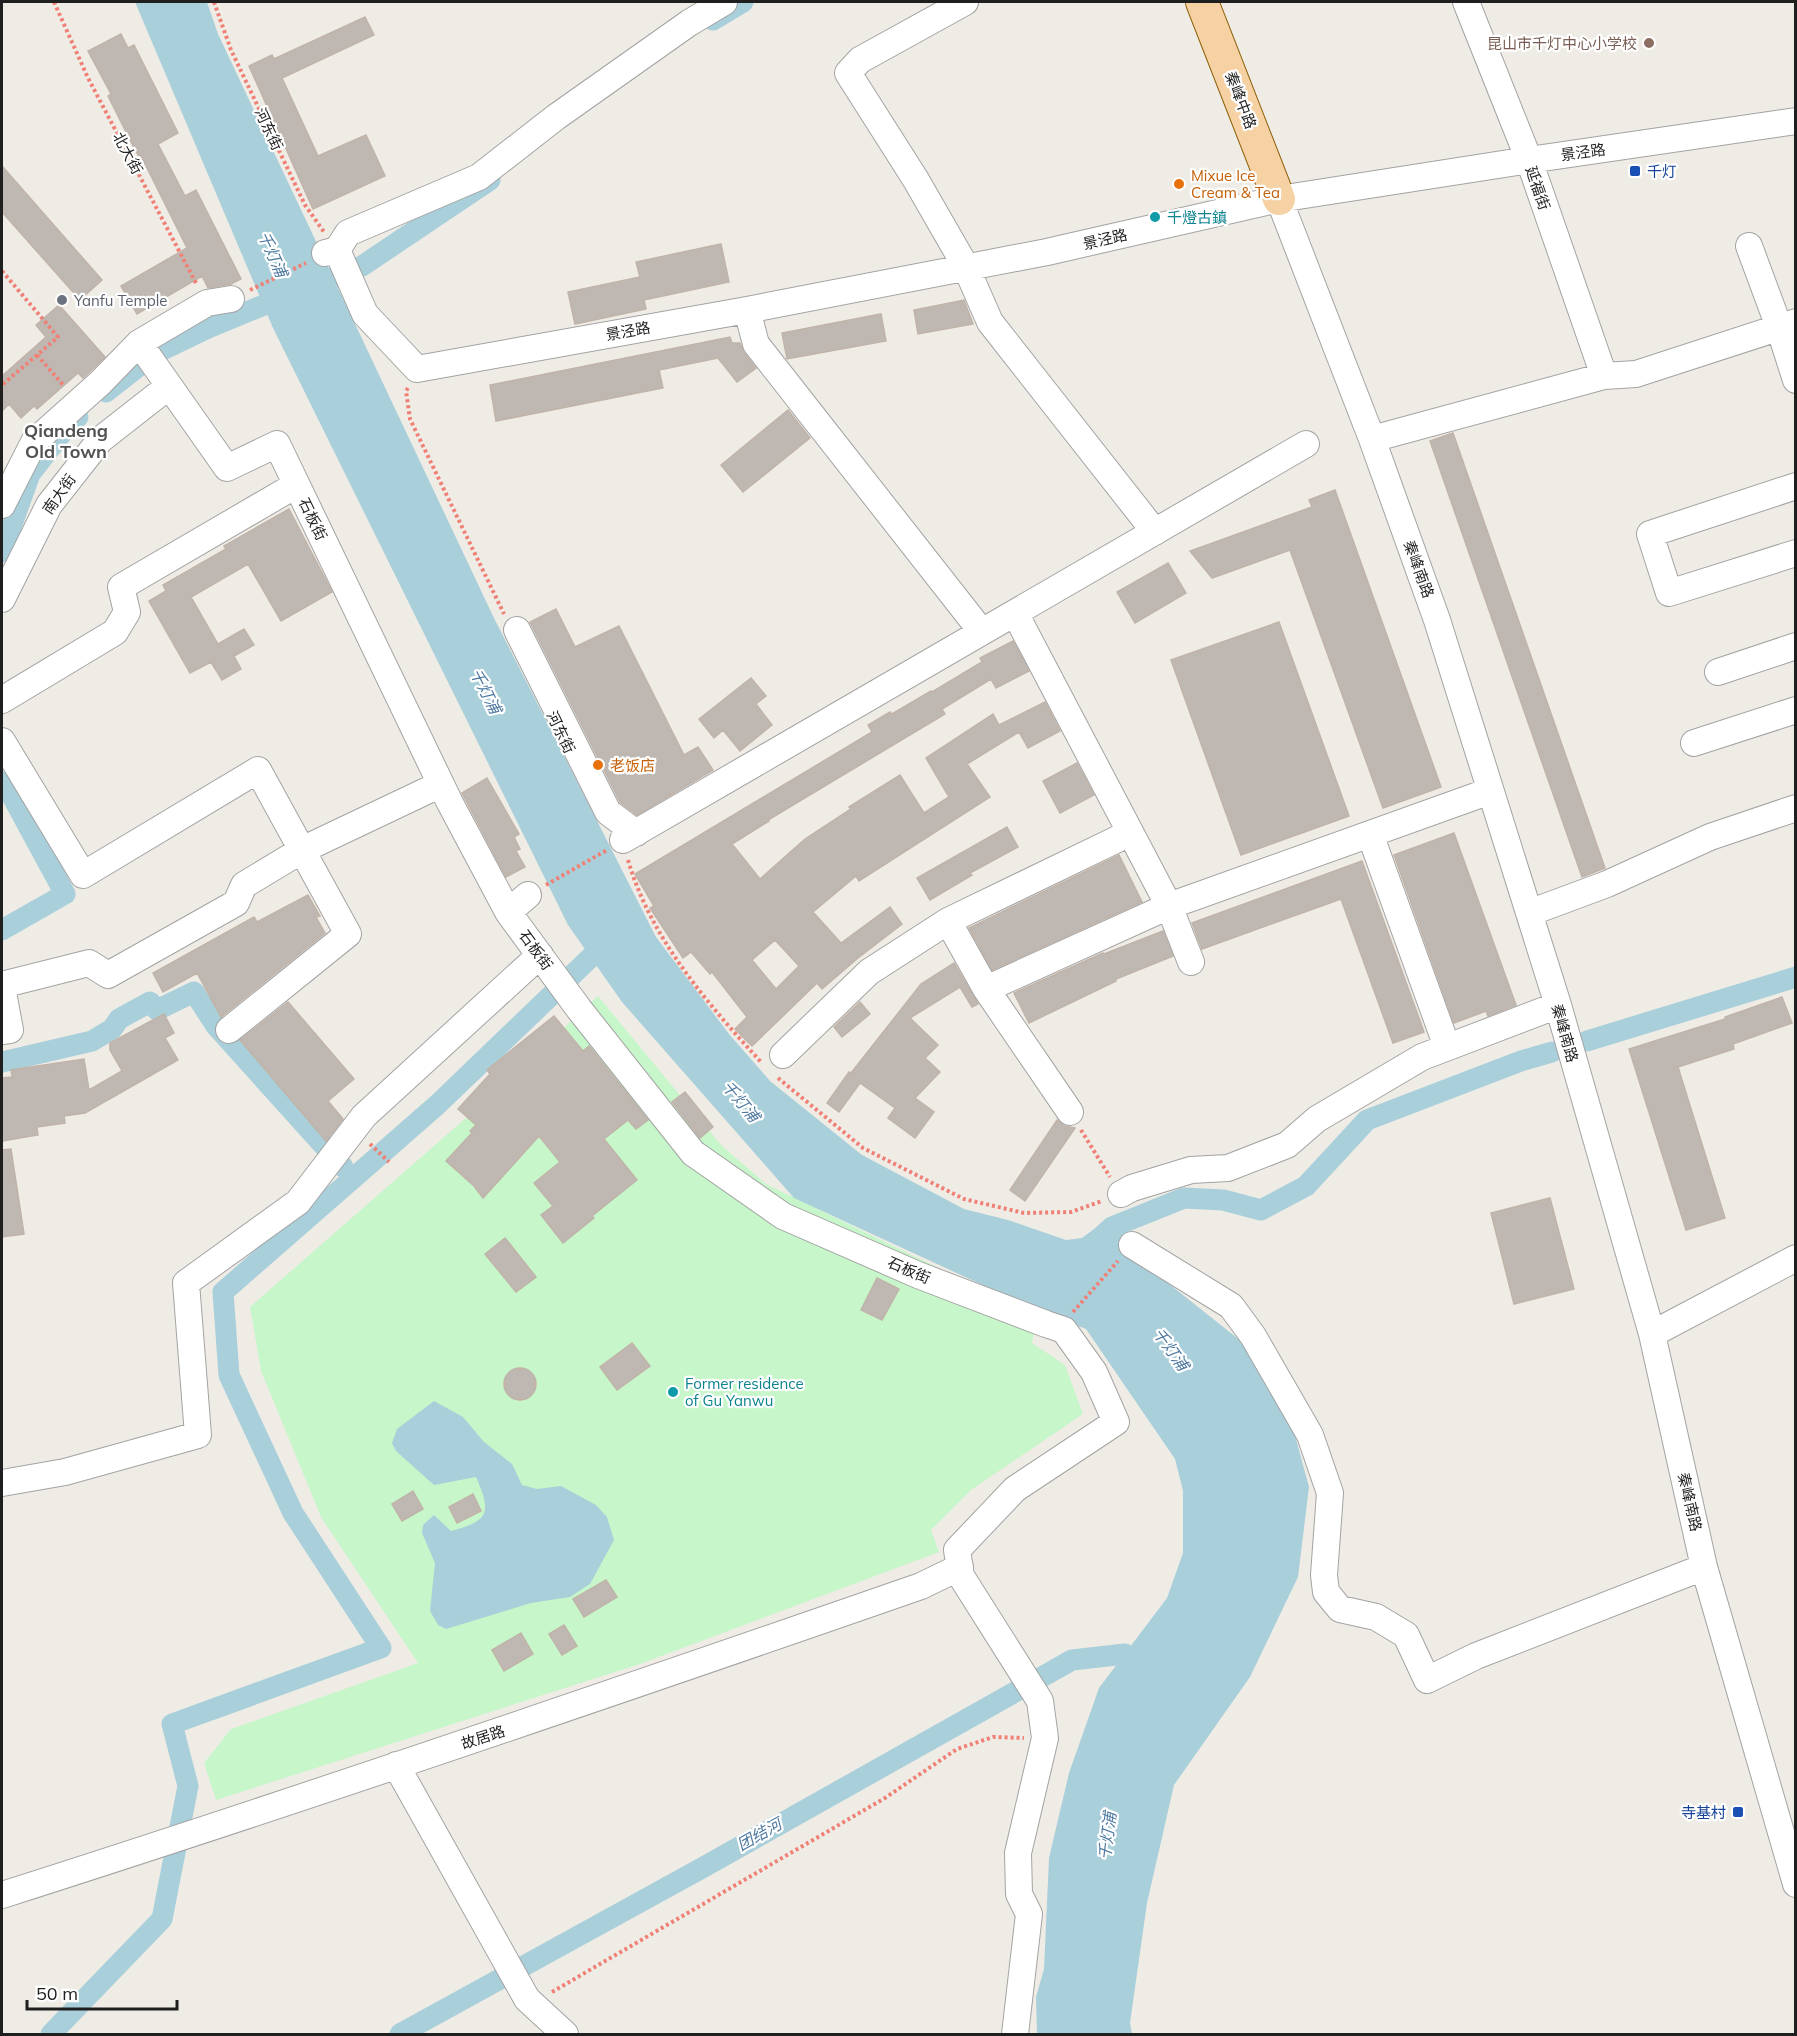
<svg xmlns="http://www.w3.org/2000/svg" width="1797" height="2036" viewBox="0 0 1797 2036" font-family="Mulish,'Noto Sans SC',sans-serif">
	<style>
		.park { fill: #c6f6c9 }
		.water { fill: #a9cfda }
		.lines { fill: none; stroke-linecap: round; stroke-linejoin: round }
		.canal { stroke: #a9cfda; stroke-width: 21 }
		.building { fill: #bfb8b2; stroke: #c0b3a9; stroke-width: 1.5; fill-rule: evenodd }
		.minor-casing { stroke: #a3a3a3; stroke-width: 28 }
		.major-casing { stroke: #8f610a; stroke-width: 34 }
		.path { stroke: #f08075; stroke-width: 4; stroke-dasharray: 3 3; stroke-linecap: butt }
		.minor { stroke: #fff; stroke-width: 26 }
		.major { stroke: #f5d1a4; stroke-width: 32 }
		.education-dot { fill: #8d6e63; stroke: #fff; stroke-width: 2 }
		.transit-dot { fill: #1a4fb4; stroke: #fff; stroke-width: 2 }
		.food-dot { fill: #e8710a; stroke: #fff; stroke-width: 2 }
		.culture-dot { fill: #0f9aa8; stroke: #fff; stroke-width: 2 }
		.worship-dot { fill: #6b7280; stroke: #fff; stroke-width: 2 }
		.labels { text-anchor: middle; dominant-baseline: central; stroke-width: 4.5; stroke-linejoin: round; paint-order: stroke }
		.education-label { font-size: 15px; fill: #785e54; stroke: #fff; text-anchor: end }
		.street-label { font-size: 15px; fill: #1f1f1f; stroke: #fff }
		.transit-label { font-size: 15px; fill: #164399; stroke: #fff; text-anchor: start }
		.food-label { font-size: 15px; fill: #c56008; stroke: #fff; text-anchor: start }
		.culture-label { font-size: 15px; fill: #0d838f; stroke: #fff; text-anchor: start }
		.worship-label { font-size: 15px; fill: #5b616d; stroke: #fff; text-anchor: start }
		.water-label { font-size: 16px; font-style: italic; fill: #4e79a0; stroke: #fff }
		.quarter-label { font-size: 18px; font-weight: bold; fill: #525252; stroke: #fff }
	</style>
	<rect width="100%" height="100%" fill="#efece6"/>
	<path class="park" d="M598,996L721,1145L766,1184L955,1276L1039,1311L1032,1343L1065,1365L1083,1414L971,1490L931,1530L939,1552L640,1664L216,1800L204,1763L231,1729L418,1663L321,1517L261,1371L250,1307L498,1090Z"/>
	<path class="water" d="M135,2H207L218,34L493,616L656,937L729,1034L770,1081L862,1155L964,1209L1008,1220L1066,1240L1082,1238L1106,1220L1123,1224L1128,1232L1125,1247L1135,1262L1159,1276L1251,1349L1290,1417L1309,1487L1298,1577L1250,1677L1174,1785L1147,1903L1130,2023L1132,2034H1037L1036,1997L1044,1969L1049,1858L1069,1773L1099,1688L1167,1598L1183,1553V1491L1175,1459L1086,1329L1039,1311L794,1198L622,1002L568,925L273,328Z
		M434,1401L463,1417L484,1442L512,1464L522,1485L537,1489L561,1486L596,1505L607,1517L614,1540L590,1584L570,1597L531,1603L446,1629L438,1625L430,1611L435,1563L422,1533L423,1525L434,1515L451,1531C489,1521 492,1513 476,1477L434,1485L396,1451L392,1443L397,1429Z"/>
	<g class="lines">
		<path class="canal" d="M713,20L743,2
			M334,277L362,266L490,180
			M154,354L208,328L288,295
			M106,392L143,363
			M2,552L30,474L65,429L78,417
			M2,782L7,787L65,894L2,930
			M1587,1041L1796,977
			M2,1062L92,1041L112,1029L119,1019L150,1002L157,1010L194,992L216,1026L343,1167
			M1099,1239L1112,1227L1184,1198L1223,1200L1261,1210L1306,1186L1367,1120L1521,1061L1552,1052
			M51,2034L162,1919L188,1786L172,1724L381,1648L293,1513L229,1375L223,1292L437,1105L591,957
			M400,2034L702,1868L1072,1660L1125,1654"/>
	</g>
	<path class="building" d="M365,17L374,35L282,78L318,156L366,135L385,176L313,209L249,66L272,55L274,59Z
		M121,34L128,48L134,45L178,133L158,144L185,196L196,190L241,279L231,284L208,288L202,276L137,314L121,286L187,248L140,154L138,155L130,140L108,96L111,94L88,51Z
		M2,166L102,280L80,300L2,212Z
		M721,244L729,282L644,300L646,309L575,324L568,292L640,277L636,262Z
		M964,300L973,324L918,334L914,310Z
		M59,305L105,357L83,378L78,373L37,409L34,406L21,418L9,404L2,411V376L46,337L36,325Z
		M881,314L886,341L787,359L782,333Z
		M730,337L732,343H740L744,353L756,368L737,382L718,358L659,370L663,388L496,421L490,385Z
		M788,410L810,438L743,492L721,465Z
		M1453,433L1605,868L1582,877L1430,441Z
		M1335,490L1441,787L1383,808L1290,550L1212,578L1190,551L1312,507L1309,500Z
		M289,509L332,592L281,621L248,564L191,597L218,644L244,629L254,645L234,656L241,669L222,680L211,662L190,673L149,601L166,591L163,585L226,549L224,546Z
		M1168,563L1186,593L1135,623L1117,592Z
		M556,609L575,647L619,626L684,755L698,747L713,770L637,815L620,802L530,622Z
		M1279,622L1349,816L1241,855L1171,660Z
		M1013,641L1029,671L996,688L991,679L942,709L945,714L768,820L769,821L732,844L760,879L805,839L851,809L849,807L900,775L924,813L949,797L926,758L993,714L999,725L1045,702L1060,731L1028,748L1019,732L967,764L990,797L859,881L856,876L813,912L841,943L890,907L902,924L858,958L822,989L817,983L752,1046L735,1029L747,1017L712,972L710,974L691,952L683,958L650,908L654,906L635,874L872,732L868,725L890,712L892,714L931,691L932,692L982,662L980,658ZM775,940L799,966L776,989L752,960Z
		M751,678L766,696L756,704L772,725L740,751L723,730L714,738L699,719Z
		M1077,763L1094,795L1060,813L1043,781Z
		M487,778L519,834L514,837L520,849L516,851L525,867L506,877L462,793Z
		M1007,827L1018,847L970,873L972,875L930,900L917,878Z
		M1454,833L1516,1005L1488,1016L1486,1011L1454,1023L1394,855Z
		M1119,855L1142,902L992,970L969,928Z
		M1362,861L1424,1032L1393,1043L1341,899L1202,949L1192,923Z
		M308,895L320,916L316,917L325,933L221,1017L197,973L163,992L153,973L254,917L257,922Z
		M1163,931L1173,956L1116,979V981L1029,1023L1014,993L1103,953L1104,954Z
		M954,963L978,1004L972,1007L960,987L910,1018L938,1045L925,1058L940,1072L915,1098L934,1112L915,1138L888,1118L895,1108L860,1083L839,1112L827,1103L849,1072L851,1073L921,984Z
		M1782,997L1792,1023L1733,1044L1734,1049L1678,1067L1725,1218L1686,1230L1629,1049L1725,1019V1017Z
		M288,1002L354,1079L328,1101L343,1119L326,1141L240,1040Z
		M860,1002L870,1014L842,1037L834,1027Z
		M164,1014L174,1033L165,1038L178,1060L85,1113L64,1116L65,1123L37,1127L38,1135L2,1141V1078L12,1077L11,1070L84,1059L89,1090L122,1071L110,1050V1043Z
		M554,1016L583,1051L589,1046L648,1120L636,1129L628,1120L604,1139L637,1180L592,1216L594,1218L563,1243L541,1215L553,1206L534,1183L560,1162L539,1136L483,1198L474,1186L446,1161L472,1133L470,1131L476,1125L458,1109L490,1074L487,1070Z
		M685,1092L713,1127L700,1138L672,1102Z
		M1057,1120L1064,1126L1075,1128L1025,1201L1010,1190Z
		M11,1149L24,1234L2,1237V1150Z
		M1550,1198L1574,1289L1514,1304L1491,1213Z
		M505,1238L536,1277L516,1292L485,1254Z
		M877,1278L899,1289L882,1320L861,1310Z
		M632,1343L650,1366L617,1390L600,1367Z
		M504 1384a16 16 0 1 1 32 0a16 16 0 1 1-32 0Z
		M413,1491L423,1509L402,1521L392,1504Z
		M473,1494L481,1511L457,1523L449,1507Z
		M606,1580L617,1597L584,1617L573,1599Z
		M564,1625L577,1646L562,1655L549,1634Z
		M521,1633L533,1654L504,1671L492,1650Z"/>
	<g class="lines">
		<g class="minor-casing">
			<path id="minor" d="M965,2L860,60L848,73L916,180L966,267L990,322L1155,532
				M1466,2L1529,160L1604,376
				M1279,199L1372,439L1437,620L1558,1005L1652,1334L1704,1567L1796,1884
				M1749,246L1779,327L1796,380
				M337,250L348,233L479,177L556,117L689,23L724,2
				M325,253L337,250L365,314L417,369L747,310L1047,252L1279,199L1529,160L1796,121
				M747,310L756,344L982,632
				M139,343L227,468L277,444L450,803L508,912L579,1009L693,1153L783,1216L918,1275L1046,1324L1064,1330L1094,1372L1116,1422L1015,1489L957,1550L961,1576L1040,1701L1045,1738L1018,1853L1019,1894L1029,1914L1015,2034
				M1372,439L1604,376L1636,374L1796,322
				M1796,486L1650,534L1669,593L1796,553
				M2,505L34,442L100,383L139,343L207,303L231,299
				M2,599L49,505L100,440L169,386
				M1015,613L1169,906L1191,962
				M517,630L608,812L636,833
				M1718,672L1796,646
				M2,700L115,632L127,612L121,587L296,485
				M2,741L83,875L258,770L348,934L229,1030
				M1694,743L1796,710
				M1370,834L1447,1047
				M623,840L1306,444
				M508,912L528,895
				M1529,913L1607,884L1710,837L1796,808
				M948,921L986,989L1070,1112
				M2,985L89,963L108,975L236,903L244,885L302,850L441,784
				M2,987L10,1030L2,1031
				M986,989L1169,906L1490,791
				M783,1055L869,972L948,921L1130,833
				M1121,1194L1132,1188L1191,1170L1228,1168L1287,1145L1317,1119L1422,1057L1558,1005
				M1132,1245L1231,1306L1253,1336L1310,1435L1330,1493L1324,1575L1326,1592L1340,1609L1376,1617L1406,1635L1427,1680L1476,1656L1704,1567
				M1652,1334L1796,1258
				M2,1483L65,1472L198,1435L186,1283L298,1202L364,1116L540,955
				M396,1765L527,1999L565,2034
				M2,1895C310,1797 616,1692 921,1586L960,1567"/>
		</g>
		<g class="major-casing">
			<path id="major" d="M1202,2L1279,199"/>
		</g>
		<path class="path" d="M54,2L88,78L197,285
			M214,2L231,50L305,205L324,232
			M2,271L58,337L2,385
			M250,290L306,263
			M37,355L64,386
			M408,388L406,391L410,419L504,614
			M628,860C651,939 707,1003 761,1062
			M546,885L607,850
			M778,1078L863,1148L964,1199L1024,1213L1071,1212L1102,1201
			M1081,1130L1110,1177
			M370,1144L389,1162
			M1073,1312L1118,1261
			M552,1992L885,1798L957,1749L993,1737L1024,1738"/>
		<use href="#minor" class="minor"/>
		<use href="#major" class="major"/>
	</g>
	<circle class="education-dot" cx="1649" cy="43" r="6"/>
	<g class="transit-dot">
		<rect x="1629" y="165" width="12" height="12" rx="3"/>
		<rect x="1732" y="1806" width="12" height="12" rx="3"/>
	</g>
	<g class="food-dot">
		<circle cx="1179" cy="184" r="6"/>
		<circle cx="598" cy="765" r="6"/>
	</g>
	<g class="culture-dot">
		<circle cx="1155" cy="217" r="6"/>
		<circle cx="673" cy="1392" r="6"/>
	</g>
	<circle class="worship-dot" cx="62" cy="300" r="6"/>
	<g class="labels">
		<g class="education-label">
			<text x="1637" y="43">昆山市千灯中心小学校</text>
		</g>
		<g class="street-label">
			<text transform="translate(1241 100) rotate(69)">秦峰中路</text>
			<text transform="translate(269 129) rotate(65)">河东街</text>
			<text transform="translate(1583 152) rotate(-8)">景泾路</text>
			<text transform="translate(128 153) rotate(62)">北大街</text>
			<text transform="translate(1538 188) rotate(71)">延福街</text>
			<text transform="translate(1105 239) rotate(-13)">景泾路</text>
			<text transform="translate(628 331) rotate(-10)">景泾路</text>
			<text transform="translate(59 494) rotate(-55)">南大街</text>
			<text transform="translate(313 519) rotate(64)">石板街</text>
			<text transform="translate(1419 569) rotate(70)">秦峰南路</text>
			<text transform="translate(561 732) rotate(64)">河东街</text>
			<text transform="translate(536 950) rotate(54)">石板街</text>
			<text transform="translate(1565 1033) rotate(74)">秦峰南路</text>
			<text transform="translate(909 1270) rotate(23)">石板街</text>
			<text transform="translate(1690 1502) rotate(77)">秦峰南路</text>
			<text transform="translate(483 1737) rotate(-18)">故居路</text>
		</g>
		<g class="transit-label">
			<text x="1647" y="171">千灯</text>
			<text x="1726" y="1812" text-anchor="end">寺基村</text>
		</g>
		<g class="food-label">
			<text x="1191" y="175">Mixue Ice<tspan x="1191" dy="17">Cream &amp; Tea</tspan></text>
			<text x="610" y="765">老饭店</text>
		</g>
		<g class="culture-label">
			<text x="1167" y="217">千燈古鎮</text>
			<text x="685" y="1383">Former residence<tspan x="685" dy="17">of Gu Yanwu</tspan></text>
		</g>
		<g class="worship-label">
			<text x="74" y="300">Yanfu Temple</text>
		</g>
		<g class="water-label">
			<text transform="translate(273 254) rotate(66)">千灯浦</text>
			<text transform="translate(486 691) rotate(63)">千灯浦</text>
			<text transform="translate(741 1101) rotate(50)">千灯浦</text>
			<text transform="translate(1171 1349) rotate(54)">千灯浦</text>
			<text transform="translate(759 1834) rotate(-29)">团结河</text>
			<text transform="translate(1107 1836) rotate(-83)">千灯浦</text>
		</g>
		<g class="quarter-label">
			<text x="66" y="430">Qiandeng<tspan x="66" dy="21">Old Town</tspan></text>
		</g>
	</g>
	<rect width="1797" height="2036" fill="none" stroke="#1f1f1f" stroke-width="6"/>
	<path d="M27 2000v9h150v-9" fill="none" stroke="#1f1f1f" stroke-width="3"/>
	<text x="36" y="2000" font-size="18" fill="#1f1f1f" stroke="#ffffff" stroke-width="4.5" paint-order="stroke">50 m</text>
</svg>
